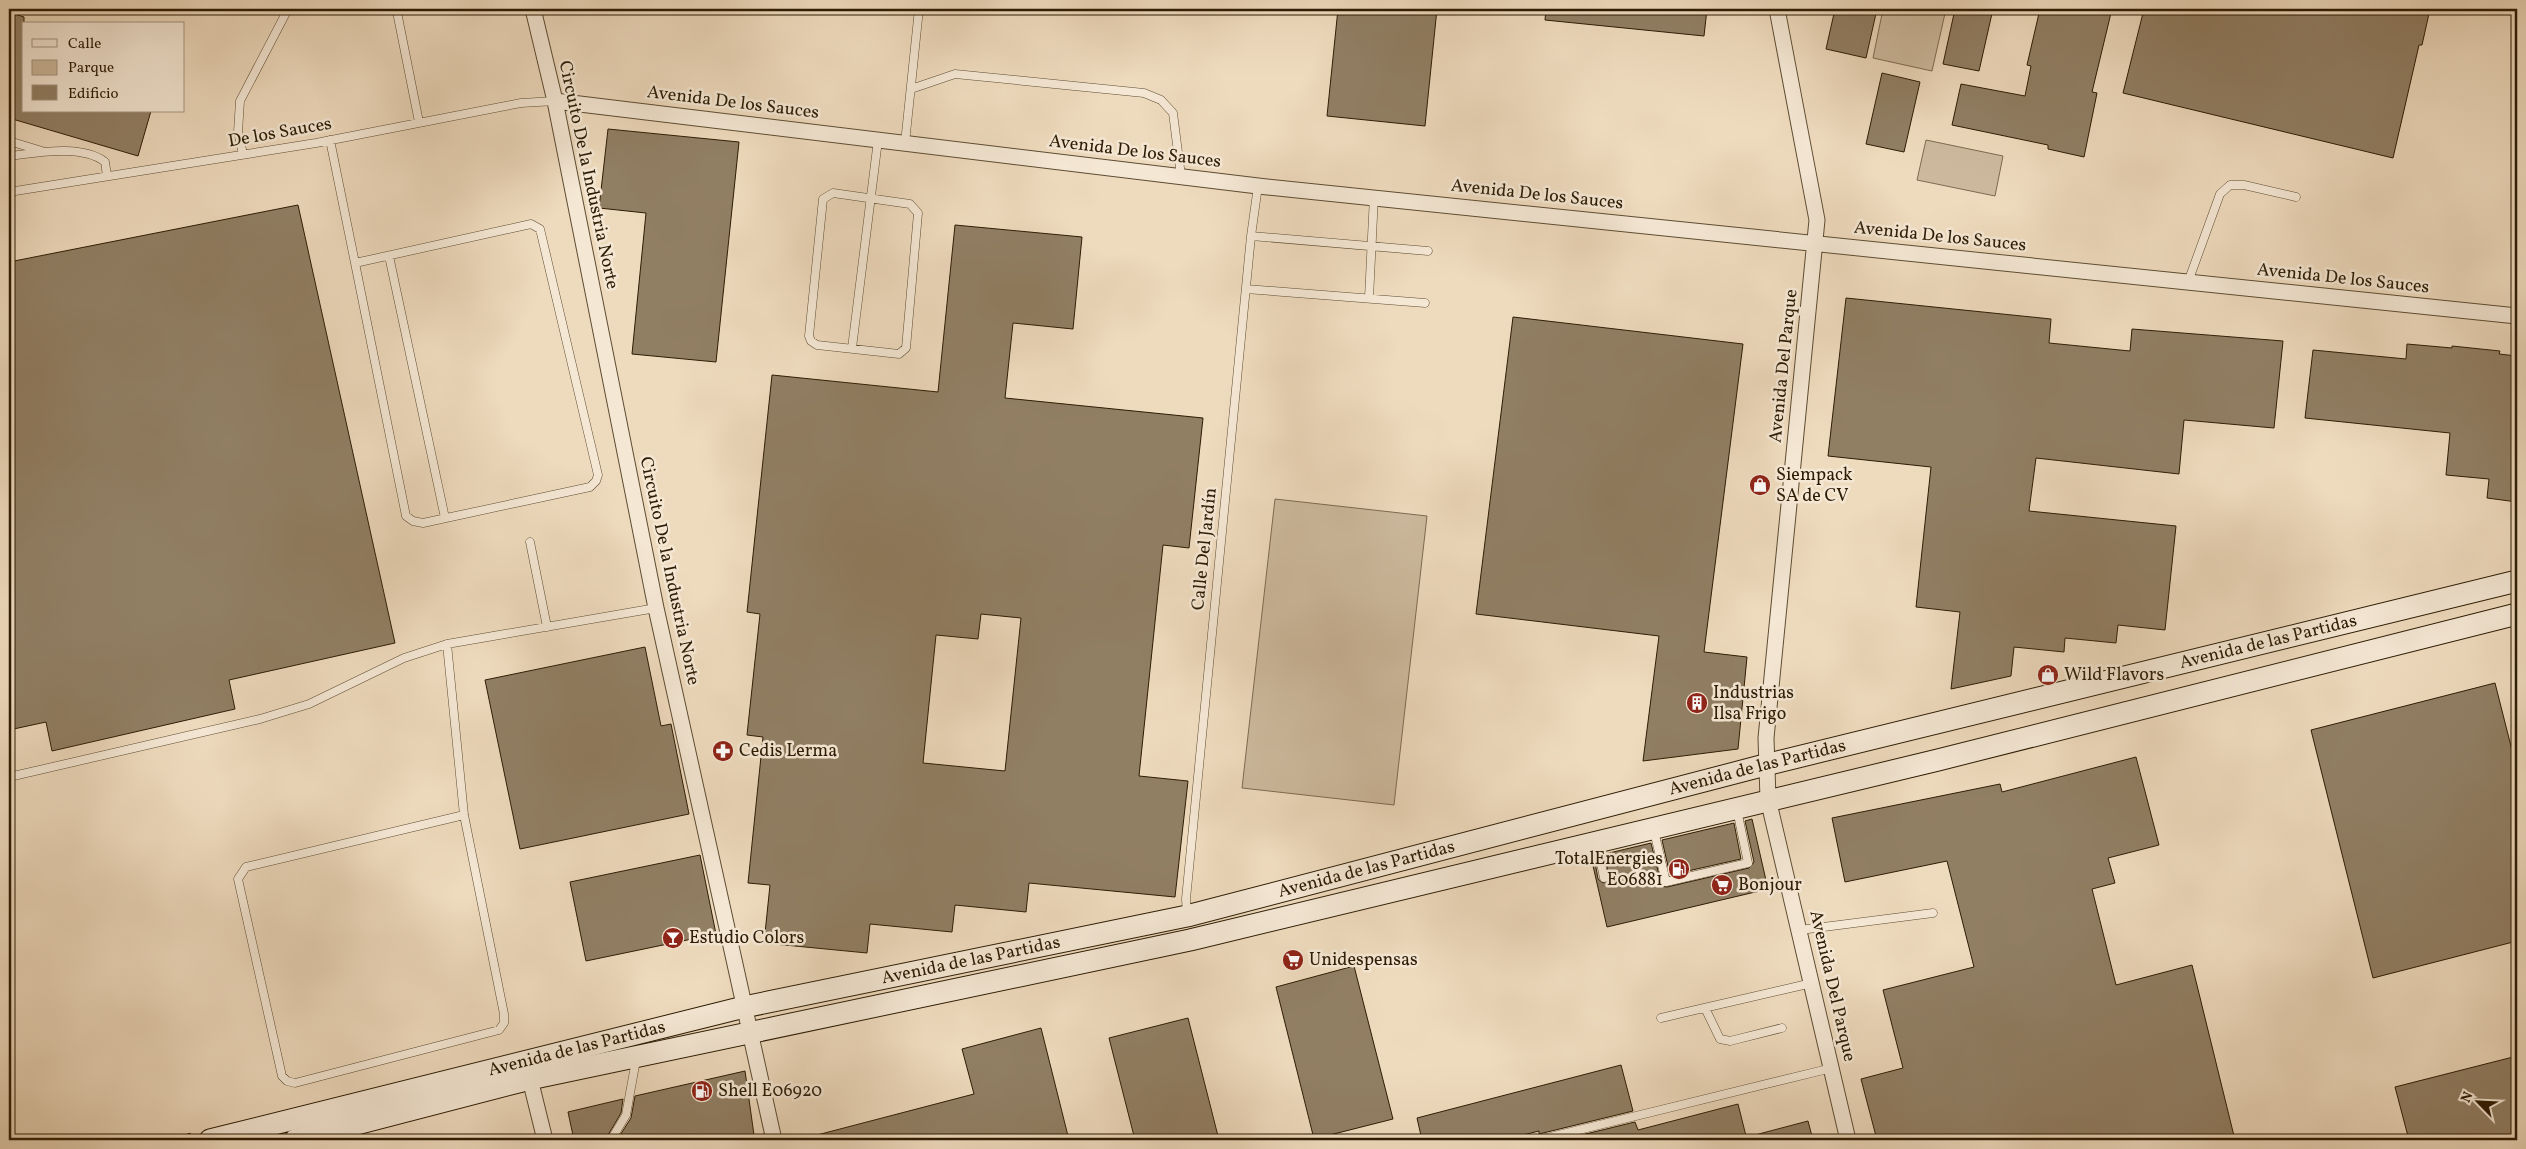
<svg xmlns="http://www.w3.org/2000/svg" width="2526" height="1149" viewBox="0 0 2526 1149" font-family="Vollkorn,serif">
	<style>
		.green { fill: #cdba9e; stroke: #7d6b51 }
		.building { fill: #917f64; stroke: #2d1c04; fill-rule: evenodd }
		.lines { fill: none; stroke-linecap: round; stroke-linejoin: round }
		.lane-casing { stroke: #5d4c32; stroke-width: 9 }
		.street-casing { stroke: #5d4c32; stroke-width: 17 }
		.secondary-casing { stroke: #2d1c04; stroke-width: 23 }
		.path { stroke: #2d1c04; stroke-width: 3; stroke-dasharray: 4 2.5; stroke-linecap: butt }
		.lane { stroke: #f4e7d4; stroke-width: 8 }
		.street { stroke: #f4e7d4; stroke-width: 15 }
		.secondary { stroke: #f4e7d4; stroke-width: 21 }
		.labels { text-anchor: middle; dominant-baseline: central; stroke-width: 5; stroke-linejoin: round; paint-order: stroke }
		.street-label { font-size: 18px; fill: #2d1c04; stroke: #f4e7d4 }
		.poi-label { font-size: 18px; fill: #2d1c04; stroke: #f4e7d4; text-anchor: start }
	</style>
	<rect width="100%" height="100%" fill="#eedabd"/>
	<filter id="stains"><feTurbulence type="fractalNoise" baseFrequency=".004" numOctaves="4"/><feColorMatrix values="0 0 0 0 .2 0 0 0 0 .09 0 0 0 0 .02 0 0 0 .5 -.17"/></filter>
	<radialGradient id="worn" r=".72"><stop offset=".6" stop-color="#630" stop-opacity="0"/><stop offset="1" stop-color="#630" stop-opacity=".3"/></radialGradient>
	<path class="green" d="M1883,9H1946L1932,71L1873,58Z
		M1926,140L2003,156L1995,196L1917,180Z
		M1275,499L1427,516L1394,805L1242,788Z"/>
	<path class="building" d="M1338,9H1437L1425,126L1327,116Z
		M1546,9H1707L1704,36L1545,20Z
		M1835,9H1877L1866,58L1826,49Z
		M1955,9H1993L1979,71L1943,64Z
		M2040,9H2090L2111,13L2092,92L2097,93L2084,157L2048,149V145L1952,125L1961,84L2025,96L2031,66L2027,65Z
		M2144,9H2430L2422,45H2419L2393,158L2123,93Z
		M9,12L24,17V111H151L138,156L9,118Z
		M1882,73L1920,82L1904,152L1866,144Z
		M608,129L739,142L716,362L632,354L646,213L599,208Z
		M298,205L395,643L229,680L235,709L52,751L46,722L9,730V262Z
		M955,225L1082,237L1073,329L1013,323L1005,398L1203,418L1189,548L1163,545L1139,776L1188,781L1175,897L1029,883L1026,912L955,905L952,932L870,924L867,953L764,943L770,885L748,883L763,737L747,735L760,614L747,612L772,375L938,392ZM981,614L1021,618L1005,771L923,763L936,635L978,639Z
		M1846,298L2051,319L2049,343L2130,351L2132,329L2283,341L2274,428L2184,420L2179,474L2036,458L2029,511L2176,526L2165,630L2118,625L2116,643L2065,638L2064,652L2014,647L2011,676L1951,689L1960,612L1916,607L1931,467L1828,456Z
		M1513,317L1743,344L1704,652L1747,657L1738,749L1643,761L1659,636L1476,614Z
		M2407,344L2452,348V346L2500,351L2499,354L2517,356V502L2487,498L2489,479L2446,475L2450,433L2305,418L2313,350L2406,359Z
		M645,647L661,726L671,724L689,814L520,849L485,680Z
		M2495,683L2517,770V941L2373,978L2311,730Z
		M2136,757L2159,845L2108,858L2115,883L2092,889L2116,985L2192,965L2235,1140H1877L1861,1079L1903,1068L1883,990L1974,967L1947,861L1845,882L1832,818L2000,784L2002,792Z
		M1752,819L1768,889L1607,927L1591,857L1594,856L1598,879L1603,883L1609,879L1605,854L1651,843L1659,875L1644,873L1641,879L1645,884L1667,887L1749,868L1754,862L1745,821Z
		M1734,823L1741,859L1670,875L1662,840Z
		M700,855L716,934L586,961L570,882Z
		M1354,966L1393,1119L1314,1139L1276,987Z
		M1188,1018L1219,1140H1135L1109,1038Z
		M1041,1028L1069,1140H818L817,1135L974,1094L962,1049Z
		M2517,1056V1140H2409L2395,1087Z
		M1621,1065L1633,1111L1539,1134V1131L1503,1140H1422L1417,1118Z
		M745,1071L754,1135L750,1140H617L631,1118L635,1096Z
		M623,1099L621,1113L605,1140H574L568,1112Z
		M1738,1104L1747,1140H1561L1635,1122L1638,1130Z
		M1808,1121L1813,1140H1756L1755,1135Z"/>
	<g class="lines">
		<g class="lane-casing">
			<path id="lane" d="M397,12L419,122
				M911,89L955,74L1144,93L1161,100L1173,113L1181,176
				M330,140L355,263L531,224L540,229L598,475L596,481L590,487L423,523L413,521L406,516L355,263
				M9,141L42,151
				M905,143L919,9
				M243,154L238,132L240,101L288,9
				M9,156C36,153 82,144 105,162L107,176
				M9,192L316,143L521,103L555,101
				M833,193L910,204L918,213L906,348L899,354L817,345L811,341L809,336L823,199Z
				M1251,236L1428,251
				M389,256L445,518
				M2188,282L2220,194L2230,185H2244L2296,197
				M1246,289L1425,303
				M1369,298L1374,196
				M852,348L878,140
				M530,542L547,627
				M447,644L464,815L504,1014V1023L499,1030L295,1083L287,1081L282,1076L238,879L246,867L464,815
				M9,777L260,719L309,704L404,658L447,644L656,608
				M1597,844L1604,878
				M1646,878L1666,882L1654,831
				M1666,882L1748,863L1737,810
				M1187,914L1186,899L1251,236L1258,186
				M1800,930L1933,913
				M1705,1008L1720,1039L1730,1041L1782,1028
				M1661,1018L1812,983
				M611,1140L626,1115L636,1060
				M756,1140L773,1136
				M1538,1140L1832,1068"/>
		</g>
		<g class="street-casing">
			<path id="street" d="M533,9L555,101L656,608L774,1140
				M1777,9L1817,220L1766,738L1768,799L1848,1140
				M555,101L1258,186L2517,316
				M530,1079L545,1140"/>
		</g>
		<g class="secondary-casing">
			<g id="secondary">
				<path id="s1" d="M210,1140L744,1007L1187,916L1765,765L2517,581"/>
				<path d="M295,1140L530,1079L1190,940L1938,760L2517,614"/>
			</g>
		</g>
		<path class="path" d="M168,1140L192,1134"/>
		<use href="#lane" class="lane"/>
		<use href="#street" class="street"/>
		<use href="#secondary" class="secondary"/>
	</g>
	<defs>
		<g id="shop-disc" transform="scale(1.125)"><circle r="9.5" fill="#8f2418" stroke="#f4e7d4"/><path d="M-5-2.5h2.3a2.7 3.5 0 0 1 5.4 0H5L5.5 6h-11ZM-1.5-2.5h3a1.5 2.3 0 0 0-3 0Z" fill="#fff"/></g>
		<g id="building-disc" transform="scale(1.125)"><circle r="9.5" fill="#8f2418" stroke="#f4e7d4"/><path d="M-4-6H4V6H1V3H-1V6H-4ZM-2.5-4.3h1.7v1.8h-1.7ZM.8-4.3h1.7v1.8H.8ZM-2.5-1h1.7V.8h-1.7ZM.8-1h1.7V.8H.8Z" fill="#fff"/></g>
		<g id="pharmacy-disc" transform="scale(1.125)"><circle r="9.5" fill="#8f2418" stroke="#f4e7d4"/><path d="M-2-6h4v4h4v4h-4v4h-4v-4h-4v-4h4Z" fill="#fff"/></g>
		<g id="fuel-disc" transform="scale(1.125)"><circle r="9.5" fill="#8f2418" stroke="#f4e7d4"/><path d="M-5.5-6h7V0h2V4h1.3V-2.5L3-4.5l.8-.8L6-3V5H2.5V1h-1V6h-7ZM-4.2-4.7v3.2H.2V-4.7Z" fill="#fff"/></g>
		<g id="supermarket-disc" transform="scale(1.125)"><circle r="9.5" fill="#8f2418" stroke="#f4e7d4"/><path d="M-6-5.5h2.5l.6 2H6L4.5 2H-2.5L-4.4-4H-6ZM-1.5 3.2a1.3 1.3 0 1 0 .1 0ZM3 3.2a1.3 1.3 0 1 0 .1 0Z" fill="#fff"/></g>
		<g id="bar-disc" transform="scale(1.125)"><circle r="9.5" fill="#8f2418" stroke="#f4e7d4"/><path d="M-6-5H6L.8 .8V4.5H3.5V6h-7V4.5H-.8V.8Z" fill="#fff"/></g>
	</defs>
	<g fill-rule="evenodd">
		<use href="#shop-disc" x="1760" y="485"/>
		<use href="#shop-disc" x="2048" y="675"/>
		<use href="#building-disc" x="1697" y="703"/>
		<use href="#pharmacy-disc" x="723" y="751"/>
		<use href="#fuel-disc" x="1679" y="869"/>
		<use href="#supermarket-disc" x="1722" y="885"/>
		<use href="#bar-disc" x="673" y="938"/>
		<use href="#supermarket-disc" x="1293" y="960"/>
		<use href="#fuel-disc" x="702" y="1091"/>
	</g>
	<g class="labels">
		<g class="street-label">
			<text transform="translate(733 103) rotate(7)">Avenida De los Sauces</text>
			<text transform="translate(280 133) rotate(-10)">De los Sauces</text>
			<text transform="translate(1135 152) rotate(7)">Avenida De los Sauces</text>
			<text transform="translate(588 175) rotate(78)">Circuito De la Industria Norte</text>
			<text transform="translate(1537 195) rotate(6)">Avenida De los Sauces</text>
			<text transform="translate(1940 237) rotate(6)">Avenida De los Sauces</text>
			<text transform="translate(2343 279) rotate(6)">Avenida De los Sauces</text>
			<text transform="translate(1784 366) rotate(-84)">Avenida Del Parque</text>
			<text transform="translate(1205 549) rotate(-84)">Calle Del Jardín</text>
			<text transform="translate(669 571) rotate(78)">Circuito De la Industria Norte</text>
			<text stroke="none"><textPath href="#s1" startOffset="2118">Avenida de las Partidas</textPath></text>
			<text stroke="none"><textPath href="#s1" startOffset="1592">Avenida de las Partidas</textPath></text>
			<text stroke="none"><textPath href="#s1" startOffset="1188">Avenida de las Partidas</textPath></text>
			<text stroke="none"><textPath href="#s1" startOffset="782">Avenida de las Partidas</textPath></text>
			<text transform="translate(1832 986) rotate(77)">Avenida Del Parque</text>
			<text stroke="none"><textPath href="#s1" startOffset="378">Avenida de las Partidas</textPath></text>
		</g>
		<g class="poi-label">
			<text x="1776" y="475">Siempack<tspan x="1776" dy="21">SA de CV</tspan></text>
			<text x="2064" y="675">Wild Flavors</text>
			<text x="1713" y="693">Industrias<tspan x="1713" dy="21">Ilsa Frigo</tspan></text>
			<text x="739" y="751">Cedis Lerma</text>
			<text x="1663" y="859" text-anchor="end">TotalEnergies<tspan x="1663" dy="21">E06881</tspan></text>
			<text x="1738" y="885">Bonjour</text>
			<text x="689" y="938">Estudio Colors</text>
			<text x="1309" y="960">Unidespensas</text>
			<text x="718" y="1091">Shell E06920</text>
		</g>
	</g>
	<rect width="2526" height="1149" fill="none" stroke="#eedabd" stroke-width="30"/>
	<rect x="10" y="10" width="2506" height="1129" fill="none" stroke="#2d1c04" stroke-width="2.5"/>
	<rect x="15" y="15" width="2496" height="1119" fill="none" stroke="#2d1c04"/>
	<rect x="22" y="22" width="162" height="90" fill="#f4e7d4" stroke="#a49681"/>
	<rect x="32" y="39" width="25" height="8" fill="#f4e7d4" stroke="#a49681"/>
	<text x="68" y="48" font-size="15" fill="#2d1c04">Calle</text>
	<rect x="32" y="60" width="25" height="15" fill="#cdba9e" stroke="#a49681"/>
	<text x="68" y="72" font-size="15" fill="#2d1c04">Parque</text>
	<rect x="32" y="85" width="25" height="15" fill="#917f64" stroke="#a49681"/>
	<text x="68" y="98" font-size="15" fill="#2d1c04">Edificio</text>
	<g transform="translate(2478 1102) rotate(294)" stroke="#f4e7d4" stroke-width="4" paint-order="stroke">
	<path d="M0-4L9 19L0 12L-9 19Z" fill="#2d1c04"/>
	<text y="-8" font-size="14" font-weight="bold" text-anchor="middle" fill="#2d1c04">N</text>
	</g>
	<rect width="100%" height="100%" filter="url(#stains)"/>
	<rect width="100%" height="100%" fill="url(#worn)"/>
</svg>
